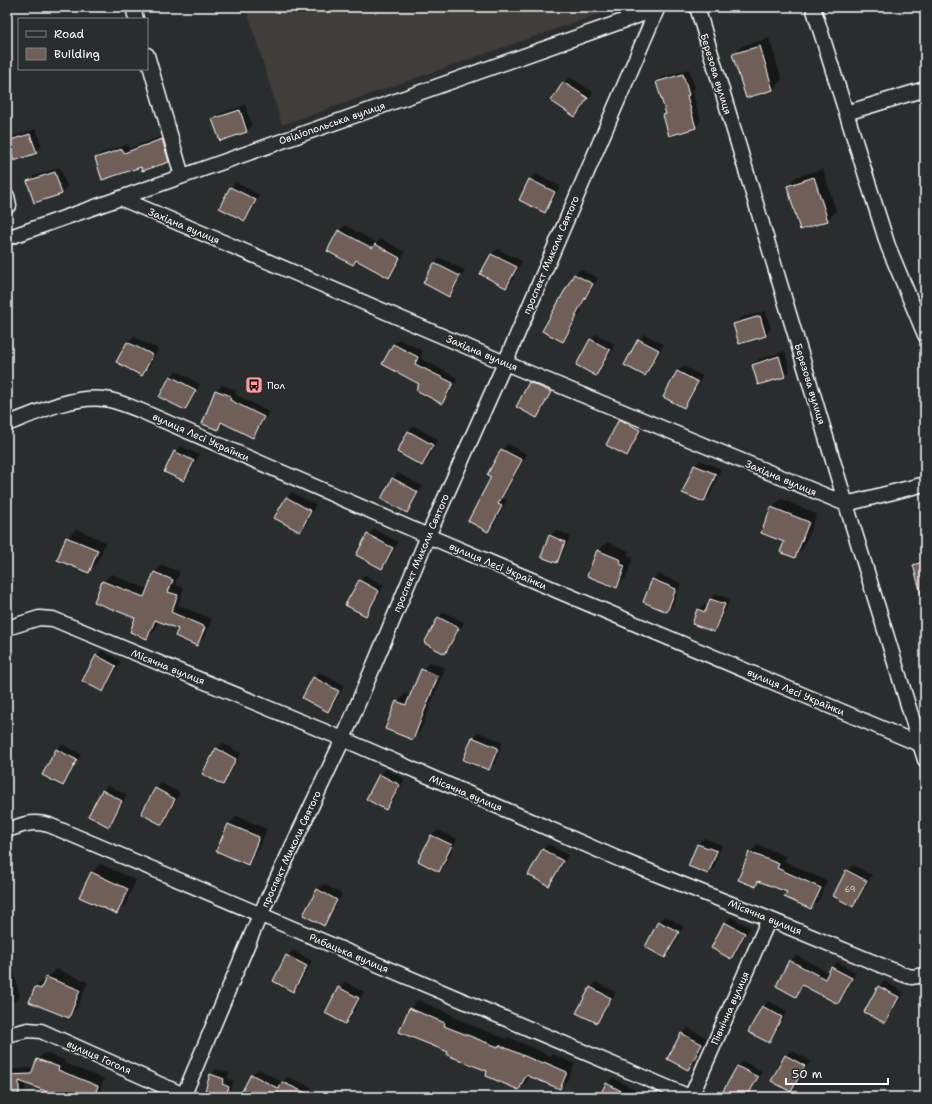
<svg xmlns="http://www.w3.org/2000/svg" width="932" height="1104" viewBox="0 0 932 1104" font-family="'Shantell Sans',sans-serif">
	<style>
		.built { fill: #3f3c3b }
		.shadow { fill: #0007 }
		.building { fill: #705f59; stroke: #fff }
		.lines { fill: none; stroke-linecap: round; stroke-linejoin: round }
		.street-casing { stroke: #fff; stroke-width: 17 }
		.street { stroke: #2a2d2e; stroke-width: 14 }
		.labels { text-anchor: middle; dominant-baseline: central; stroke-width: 3; stroke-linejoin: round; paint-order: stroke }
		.number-label { font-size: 8px; fill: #dbd7d6 }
		.street-label { font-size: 10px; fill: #fff; stroke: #2a2d2e }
		.poi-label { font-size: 10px; fill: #fff; stroke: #2a2d2e; text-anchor: start }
	</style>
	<rect width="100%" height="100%" fill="#2a2d2e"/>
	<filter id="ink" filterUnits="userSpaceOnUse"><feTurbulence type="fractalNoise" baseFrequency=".025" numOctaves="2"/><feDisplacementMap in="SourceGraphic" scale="8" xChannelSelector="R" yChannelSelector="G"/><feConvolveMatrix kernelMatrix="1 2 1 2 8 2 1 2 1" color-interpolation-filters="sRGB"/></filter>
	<g filter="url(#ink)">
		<path class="built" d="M246,7H619L282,125Z"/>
		<path class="shadow" d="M769,38L782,80L773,89L746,97L733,55L742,46Z
			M689,69L695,88L692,91L701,121L695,127L664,115L666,113L657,82L663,77Z
			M570,77L593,92L581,111L575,116L552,101L564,82Z
			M245,105L252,125L247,131L220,140L213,120L219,114Z
			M36,129L42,146L36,152L8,142L14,136Z
			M168,134L174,155L169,161L142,166L96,158L101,153L128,144L129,148Z
			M60,167L67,187L62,193L28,181L34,176Z
			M823,169L836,211L827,220L788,186L796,177Z
			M535,174L560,186L550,206L545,211L520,199L530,179Z
			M236,182L260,195L250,214L244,220L231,187Z
			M345,225L377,243L381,239L405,252L395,271L389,277L357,260L353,264L339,231Z
			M498,249L522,261L512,281L506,287L482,274L492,254Z
			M440,258L465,270L454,290L448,296L435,263Z
			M580,269L598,278L580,310H582L568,335L563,341L544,331L575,274Z
			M766,311L771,329L766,335L734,324L740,318Z
			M596,334L615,344L602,369L596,375L590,340Z
			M644,334L664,344L650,369L645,375L639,340Z
			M134,337L158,349L148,369L142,375L118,362L128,342Z
			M399,339L423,351L420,358L458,378L447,397L441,403L420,384L393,344Z
			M785,351L790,371L784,376L753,365L759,359Z
			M683,366L703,376L689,401L684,406L665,396L678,371Z
			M176,371L200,384L190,403L184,409L171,377Z
			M536,377L555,386L542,411L537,416L530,383Z
			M222,385L236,390L235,394L269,412L258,431L253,437L224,422L218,429L216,391Z
			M626,414L645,424L632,449L627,454L620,420Z
			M414,426L438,439L428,459L422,465L408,432Z
			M507,444L527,454L503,498L507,500L494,525L488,530L492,476L502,450Z
			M181,446L199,455L189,474L184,480L175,452Z
			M700,460L721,469L710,496L704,501L695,466Z
			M398,473L422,486L412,506L406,512L392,479Z
			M292,492L316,505L306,525L300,530L286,498Z
			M781,499L817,514L803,548L795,557L785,542L772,508Z
			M76,529L106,542L97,563L89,572L67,538Z
			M374,529L398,542L388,562L382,568L368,535Z
			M556,530L570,536L562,556L557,562L550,536Z
			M607,542L629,551L628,555L633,557L626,578L617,586L598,551Z
			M925,558V583L914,565L919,560Z
			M162,565L180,572L175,584L184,588L178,605L212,619L204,637L197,644L179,628L159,620L155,630L147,638L137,618L103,582L111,574L148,589L155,573Z
			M658,574L681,583L673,605L667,611L652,580Z
			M365,575L384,585L371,609L366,615L346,605L360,580Z
			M716,594L730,599L719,625L714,631L698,610L704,604L708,606L711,599Z
			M444,612L464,622L450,647L445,652L426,642L439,617Z
			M102,650L121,661L108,686L102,691L96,656Z
			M430,662L445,668L420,732L412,739L397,702L405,694L411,696L422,670Z
			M319,672L344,685L334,705L328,711L314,678Z
			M478,732L503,742L495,763L489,769L473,738Z
			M222,743L241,753L228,778L222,784L217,749Z
			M62,744L81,754L68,779L63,785L57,750Z
			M386,769L405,779L392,803L386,809L367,799L380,774Z
			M161,783L180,793L167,818L161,824L156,789Z
			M108,785L127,795L114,820L108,826L102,791Z
			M237,816L267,829L256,855L247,863L228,825Z
			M438,830L457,839L445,865L439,870L420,860L432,835Z
			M704,838L722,845L714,867L708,873L689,866L698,844Z
			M548,844L568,855L554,879L549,885L543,850Z
			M757,845L786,856L784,861L827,881L818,901L811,908L788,891L760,881L755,886L750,853Z
			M100,864L136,880L125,905L116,913L91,873Z
			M853,865L872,875L859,900L853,906L847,871Z
			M323,884L342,894L329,919L323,925L317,890Z
			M665,916L684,926L671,951L665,957L659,922Z
			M731,917L750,927L737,952L731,958L712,948L725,923Z
			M293,950L312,961L299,985L293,991L287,956Z
			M796,955L829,973L837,962L856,972L843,997L838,1003L804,985L796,996L790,961Z
			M56,969L88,982L77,1008L69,1016L31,1001L36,987L45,979H46Z
			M14,974L20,997L14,1002L7,1004V975Z
			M884,981L904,992L890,1016L885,1022L879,987Z
			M345,982L364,992L351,1017L345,1023L339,988Z
			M596,982L616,992L602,1017L597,1022L578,1012L591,987Z
			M418,1000L453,1015L452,1017L506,1039L508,1037L551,1056L553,1054L575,1064L568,1079L560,1088L530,1075L527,1081L519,1089L489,1071L449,1052L410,1008Z
			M768,1001L787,1011L774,1036L769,1041L763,1007Z
			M688,1028L707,1038L694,1063L688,1069L669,1058L682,1033Z
			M791,1050L810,1061L797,1085L791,1091L785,1056Z
			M44,1053L65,1060L64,1063L104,1079L100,1090L116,1097H61L25,1083L26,1097H7V1069L34,1068L38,1059Z
			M743,1061L762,1071L748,1097H736L725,1091L738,1066Z
			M217,1069L229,1073L227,1079L234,1081L230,1091L225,1096L211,1075Z
			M258,1069L283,1082L288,1077L312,1087L308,1097H247L242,1094L252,1075Z
			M613,1078L649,1097L653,1093L661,1097H600L607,1083Z"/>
		<path class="building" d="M760,46L773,90L746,98L732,54Z
			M683,74L689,95L687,96L696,128L669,136L663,115L666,114L656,82Z
			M563,82L588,98L575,117L551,101Z
			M240,110L247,132L220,141L212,119Z
			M30,134L37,153L14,161L7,141Z
			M162,139L169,162L142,171L141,167L102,180L95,158L122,149L124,153Z
			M55,172L62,194L34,203L27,181Z
			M814,177L828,221L800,230L787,186Z
			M529,179L555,192L545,213L519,200Z
			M230,187L256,200L245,221L219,208Z
			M338,230L372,248L375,244L400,258L389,278L356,260L353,265L327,251Z
			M491,254L517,267L506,288L480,274Z
			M434,263L460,276L449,297L423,283Z
			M574,274L593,284L575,316H577L563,342L542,331Z
			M760,316L766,336L739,344L733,324Z
			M590,339L610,350L596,376L576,365Z
			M638,339L659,350L645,376L624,365Z
			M127,342L153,355L142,376L116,362Z
			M393,344L418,357L415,364L453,383L442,404L416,390L419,384L382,364Z
			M779,356L785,377L758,385L752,365Z
			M677,371L698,382L684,408L663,397Z
			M170,376L196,390L185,410L159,397Z
			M529,382L551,392L537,418L516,407Z
			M215,390L231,396L230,400L264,417L253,438L221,422L218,430L202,424Z
			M619,419L640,430L627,456L606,445Z
			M408,431L433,445L422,466L397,452Z
			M501,449L522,460L498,504L502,506L488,532L468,521L491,477L487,475Z
			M174,451L194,461L184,481L164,472Z
			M694,465L716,474L704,502L682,493Z
			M392,478L418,492L407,513L381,499Z
			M286,497L311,511L300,532L274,518Z
			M771,507L809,522L795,558L780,552L784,542L761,533Z
			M367,534L393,548L382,569L356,555Z
			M549,535L565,542L557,563L541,557Z
			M66,537L98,550L89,573L57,560Z
			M597,550L621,560L620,564L625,566L617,588L587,576Z
			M925,561V597H922L913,565Z
			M154,572L173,580L168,592L178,595L171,612L205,627L197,646L175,636L178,629L155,620L147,639L130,632L135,618L94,602L102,581L144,597Z
			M652,579L676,589L667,612L643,602Z
			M359,580L379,591L366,616L345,605Z
			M710,599L725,604L714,632L692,624L697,609L705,612Z
			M438,617L459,628L445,654L424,643Z
			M96,655L116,666L103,692L82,681Z
			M421,669L438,676L413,740L385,729L396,701L406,705Z
			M313,677L339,691L328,712L302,698Z
			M472,737L498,748L489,770L463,760Z
			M216,748L236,759L223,785L202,774Z
			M56,749L77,760L63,786L42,775Z
			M379,774L400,785L386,810L366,799Z
			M155,788L175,799L162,825L141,814Z
			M102,790L122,801L109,827L88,816Z
			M228,824L259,837L248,865L216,851Z
			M431,835L452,845L439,872L418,861Z
			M697,844L717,851L708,874L688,866Z
			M542,849L563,861L549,886L528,875Z
			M749,852L779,864L777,868L821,888L811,909L784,897L787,892L758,881L756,887L738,880Z
			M846,870L867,881L853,907L833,896Z
			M91,872L128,889L117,914L79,897Z
			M317,889L337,900L324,926L303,915Z
			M658,921L679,932L665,958L645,947Z
			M724,922L745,933L731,959L711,948Z
			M286,955L307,966L293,992L273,981Z
			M789,960L825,979L831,967L852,978L838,1004L802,985L796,997L776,986Z
			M46,977L80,990L69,1018L29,1002L35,987L41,989Z
			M878,986L899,997L885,1023L864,1012Z
			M338,987L359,998L345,1024L325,1013Z
			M590,987L611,998L597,1023L576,1013Z
			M762,1006L782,1017L769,1043L748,1032Z
			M409,1008L445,1023L444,1026L498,1047L499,1045L543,1064L544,1062L567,1072L560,1089L526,1075L519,1090L486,1076L487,1071L447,1055L448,1052L399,1032Z
			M681,1033L702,1044L688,1070L667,1059Z
			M785,1055L805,1066L791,1092L771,1081Z
			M37,1059L59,1067L58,1070L98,1086L94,1097H61L19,1081V1097H7V1075L31,1074Z
			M737,1066L758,1077L747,1097H734L723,1091Z
			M210,1074L224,1079L222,1084L229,1087L225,1097L205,1091Z
			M251,1074L279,1089L282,1082L315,1097H239Z
			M606,1083L633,1097H599Z"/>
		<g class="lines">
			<g class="street-casing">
				<path id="street" d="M133,7L136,19
					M697,7L846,504L925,760
					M813,7L888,246L925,335
					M147,55L182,176
					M846,113L925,89
					M7,196L9,205
					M120,198L505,363L846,504L925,484
					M7,238L657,9
					M7,424C36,413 73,395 104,399C115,400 128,406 139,410L428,536L919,744
					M7,628L39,618L53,619L343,739L621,860L769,919L902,974L911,977L925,975
					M7,830C23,825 32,820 49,825L690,1097
					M7,1035L28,1030L41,1031L188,1097
					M183,1097L260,915L343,739L428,536L505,363L658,7
					M691,1097L769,919"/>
			</g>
			<use href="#street" class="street"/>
		</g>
	</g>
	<defs>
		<g id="bus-square" transform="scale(0.9)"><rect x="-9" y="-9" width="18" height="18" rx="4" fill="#ff9aa2" stroke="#2a2d2e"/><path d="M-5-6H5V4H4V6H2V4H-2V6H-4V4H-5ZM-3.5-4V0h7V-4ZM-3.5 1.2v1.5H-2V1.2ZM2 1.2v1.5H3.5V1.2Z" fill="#111"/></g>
	</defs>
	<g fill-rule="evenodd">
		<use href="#bus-square" x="254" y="385"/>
	</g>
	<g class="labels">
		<g class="number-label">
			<text x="850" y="889">69</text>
		</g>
		<g class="street-label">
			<text transform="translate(716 74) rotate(73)">Березова вулиця</text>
			<text transform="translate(332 123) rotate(-19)">Овідіопольська вулиця</text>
			<text transform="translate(184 226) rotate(23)">Західна вулиця</text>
			<text transform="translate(551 255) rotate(-67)">проспект Миколи Святого</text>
			<text transform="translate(482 353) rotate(23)">Західна вулиця</text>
			<text transform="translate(810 384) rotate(73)">Березова вулиця</text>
			<text transform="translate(201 437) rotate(24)">вулиця Лесі Українки</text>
			<text transform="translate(781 478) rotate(23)">Західна вулиця</text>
			<text transform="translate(421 553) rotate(-67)">проспект Миколи Святого</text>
			<text transform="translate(498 566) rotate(23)">вулиця Лесі Українки</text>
			<text transform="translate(168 667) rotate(22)">Місячна вулиця</text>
			<text transform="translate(796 692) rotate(23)">вулиця Лесі Українки</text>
			<text transform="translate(466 793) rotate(23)">Місячна вулиця</text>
			<text transform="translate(291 849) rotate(-65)">проспект Миколи Святого</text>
			<text transform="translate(765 917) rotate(22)">Місячна вулиця</text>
			<text transform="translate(349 953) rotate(23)">Рибацька вулиця</text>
			<text transform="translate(730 1008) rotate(-66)">Північна вулиця</text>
			<text transform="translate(99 1057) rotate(24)">вулиця Гоголя</text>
		</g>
		<g class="poi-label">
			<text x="267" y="385">Пол</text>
		</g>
	</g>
	<rect width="932" height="1104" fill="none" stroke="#2a2d2e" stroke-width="24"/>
	<rect x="12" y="12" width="908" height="1080" fill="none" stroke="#fff" stroke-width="1.5" filter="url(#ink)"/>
	<rect x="18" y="18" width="130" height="52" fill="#2a2d2e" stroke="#7f8182"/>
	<rect x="26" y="31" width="20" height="6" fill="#2a2d2e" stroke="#7f8182"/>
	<text x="54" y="38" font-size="12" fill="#ffffff">Road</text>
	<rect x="26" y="48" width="20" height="12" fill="#705f59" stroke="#7f8182"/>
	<text x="54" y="58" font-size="12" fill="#ffffff">Building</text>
	<path d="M786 1078v6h102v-6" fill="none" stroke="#ffffff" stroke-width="2"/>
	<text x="792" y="1078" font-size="12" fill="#ffffff" stroke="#2a2d2e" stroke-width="3" paint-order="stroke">50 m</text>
</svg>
